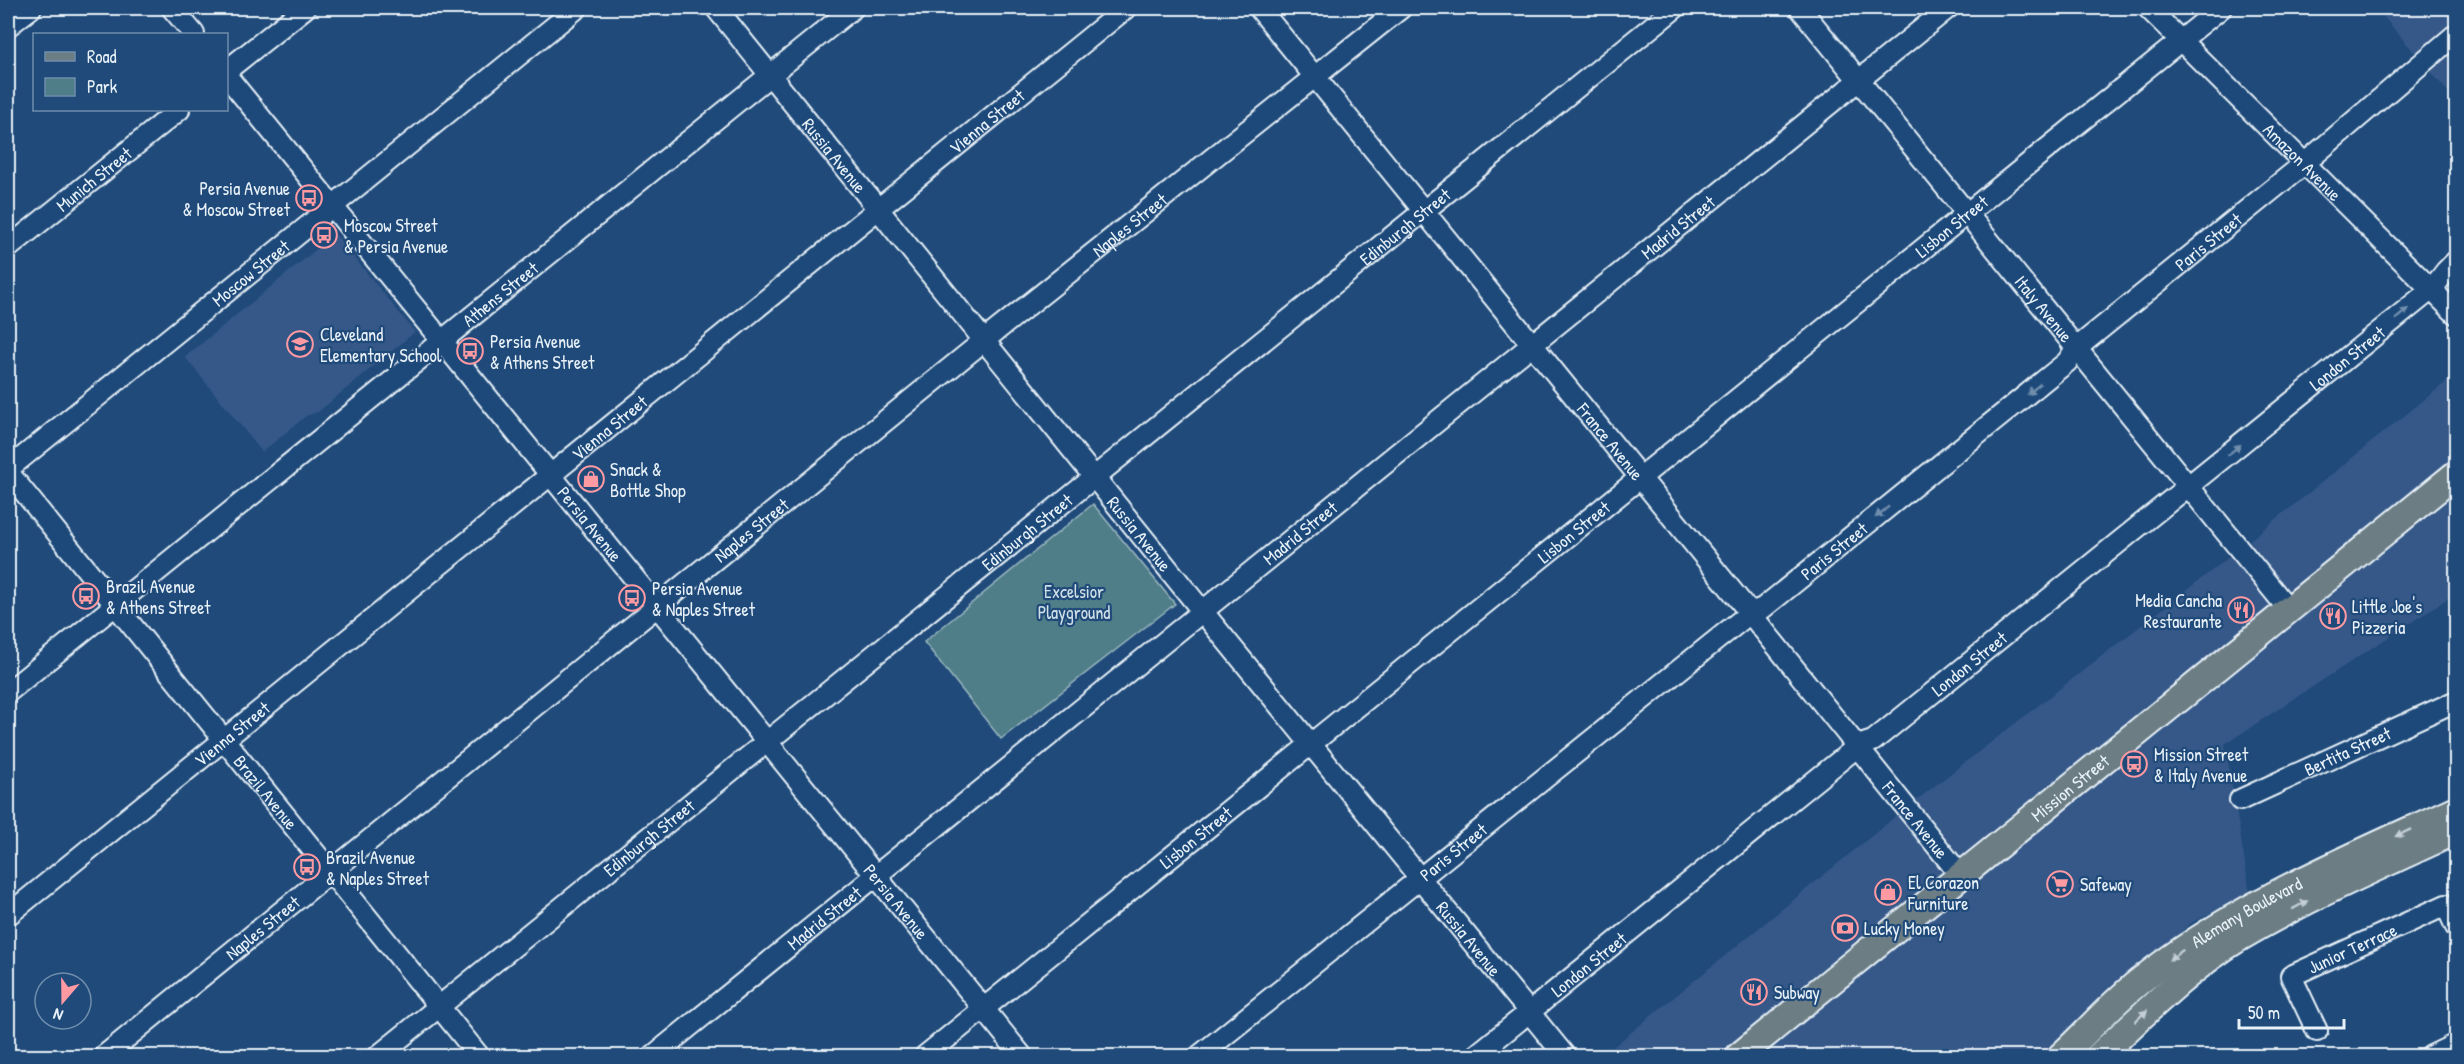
<svg xmlns="http://www.w3.org/2000/svg" width="2464" height="1064" viewBox="0 0 2464 1064" font-family="'Patrick Hand',sans-serif">
	<style>
		.built { fill: #355888 }
		.green { fill: #4f7e88; stroke: #9cb8c0; stroke-width: 1.5 }
		.lines { fill: none; stroke-linecap: round; stroke-linejoin: round }
		.minor-casing { stroke: #e8f1f8; stroke-width: 24 }
		.major-casing { stroke: #e8f1f8; stroke-width: 30 }
		.minor { stroke: #1f4a7a; stroke-width: 20 }
		.major { stroke: #6c7e84; stroke-width: 26 }
		.oneway { fill: #6f8dac }
		.oneway2 { fill: #c3ced5 }
		.labels { text-anchor: middle; dominant-baseline: central; stroke-width: 4.5; stroke-linejoin: round; paint-order: stroke }
		.street-label { font-size: 18px; fill: #e8f1f8; stroke: #1f4a7a }
		.poi-label { font-size: 18px; fill: #e8f1f8; stroke: #1f4a7a; text-anchor: start }
		.park-label { font-size: 18px; fill: #d1e0e7; stroke: #1f4a7a }
	</style>
	<rect width="100%" height="100%" fill="#1f4a7a"/>
	<filter id="ink" filterUnits="userSpaceOnUse"><feTurbulence type="fractalNoise" baseFrequency=".0167" numOctaves="2"/><feDisplacementMap in="SourceGraphic" scale="12" xChannelSelector="R" yChannelSelector="G"/><feConvolveMatrix kernelMatrix="1 2 1 2 8 2 1 2 1" color-interpolation-filters="sRGB"/></filter>
	<g filter="url(#ink)">
		<path class="built" d="M2376,8H2456V101Z
			M335,234L415,332L318,412L306,416L262,452L185,357Z
			M2456,374V593L2225,744L2250,893L2191,923L2046,1056H1602L1896,816L2224,561Z"/>
		<path class="green" d="M1093,504L1175,604L1001,739L924,642Z"/>
		<g class="lines">
			<g class="minor-casing">
				<g id="minor">
					<path d="M172,8L194,34"/>
					<path id="s1" d="M716,8L1203,612L1565,1056"/>
					<path id="s2" d="M1259,8L1750,613L1961,876"/>
					<path id="s3" d="M1800,8L2289,610"/>
					<path id="s4" d="M2148,8L2456,314"/>
					<path d="M8,26L31,8"/>
					<path d="M226,71L305,8"/>
					<path id="s5" d="M226,75L1022,1056"/>
					<path id="s6" d="M8,248L179,110"/>
					<path id="s7" d="M8,469L577,8"/>
					<path id="s8" d="M8,472L479,1056"/>
					<path id="s9" d="M8,692L853,8"/>
					<path id="s10" d="M2240,800L2456,701"/>
					<path id="s11" d="M8,915L1126,8"/>
					<path id="s12" d="M2317,1031L2291,976L2446,905L2456,927"/>
					<path id="s13" d="M104,1056L997,330L1401,8"/>
					<path id="s14" d="M378,1056L1675,8"/>
					<path id="s15" d="M653,1056L1948,8"/>
					<path id="s16" d="M925,1056L2221,8"/>
					<path id="s17" d="M1199,1056L1750,613L1763,608L2067,362L2076,349L2089,338L2305,163L2456,34"/>
					<path id="s18" d="M1475,1056L1858,746L1873,741L2432,289L2446,271L2456,261"/>
					<path d="M2431,1056L2456,1044"/>
				</g>
			</g>
			<g class="major-casing">
				<g id="major">
					<path id="s19" d="M1739,1056L2456,474"/>
					<path id="s20" d="M2061,1056C2087,1032 2112,1003 2140,981C2235,905 2348,859 2456,809"/>
					<path d="M2099,1056C2143,1015 2187,970 2239,938C2308,897 2383,865 2456,831"/>
				</g>
			</g>
			<use href="#minor" class="minor"/>
			<use href="#major" class="major"/>
		</g>
		<defs><path id="oneway-solid" d="M-6-.8H1V-3.2L6.5 0L1 3.2V.8H-6Z" transform="scale(1.5)"/></defs>
		<g class="oneway">
			<use href="#oneway-solid" transform="translate(2402 314) rotate(-39)"/>
			<use href="#oneway-solid" transform="translate(2034 389) rotate(141)"/>
			<use href="#oneway-solid" transform="translate(2234 450) rotate(-39)"/>
			<use href="#oneway-solid" transform="translate(1882 512) rotate(141)"/>
		</g>
		<g class="oneway2">
			<use href="#oneway-solid" transform="translate(2403 833) rotate(155)"/>
			<use href="#oneway-solid" transform="translate(2300 905) rotate(-29)"/>
			<use href="#oneway-solid" transform="translate(2176 955) rotate(144)"/>
			<use href="#oneway-solid" transform="translate(2141 1016) rotate(-43)"/>
		</g>
	</g>
	<defs>
		<g id="bus-ring" transform="scale(1.35)"><circle r="9.5" fill="#1f4a7a" stroke="#ff9aa2" stroke-width="1.5"/><path d="M-5-6H5V4H4V6H2V4H-2V6H-4V4H-5ZM-3.5-4V0h7V-4ZM-3.5 1.2v1.5H-2V1.2ZM2 1.2v1.5H3.5V1.2Z" fill="#ff9aa2"/></g>
		<g id="school-ring" transform="scale(1.35)"><circle r="9.5" fill="#1f4a7a" stroke="#ff9aa2" stroke-width="1.5"/><path d="M0-5L7-2L0 1L-7-2ZM-4 1L0 2.5L4 1V4Q0 6-4 4Z" fill="#ff9aa2"/></g>
		<g id="shop-ring" transform="scale(1.35)"><circle r="9.5" fill="#1f4a7a" stroke="#ff9aa2" stroke-width="1.5"/><path d="M-5-2.5h2.3a2.7 3.5 0 0 1 5.4 0H5L5.5 6h-11ZM-1.5-2.5h3a1.5 2.3 0 0 0-3 0Z" fill="#ff9aa2"/></g>
		<g id="restaurant-ring" transform="scale(1.35)"><circle r="9.5" fill="#1f4a7a" stroke="#ff9aa2" stroke-width="1.5"/><path d="M-5-6h1v4h1v-4h1v4h1v-4h1v5L-1.5 .5V6h-2V.5L-5-1ZM5-6V6H3V1.5H1.5Q1.5-4 5-6Z" fill="#ff9aa2"/></g>
		<g id="supermarket-ring" transform="scale(1.35)"><circle r="9.5" fill="#1f4a7a" stroke="#ff9aa2" stroke-width="1.5"/><path d="M-6-5.5h2.5l.6 2H6L4.5 2H-2.5L-4.4-4H-6ZM-1.5 3.2a1.3 1.3 0 1 0 .1 0ZM3 3.2a1.3 1.3 0 1 0 .1 0Z" fill="#ff9aa2"/></g>
		<g id="bank-ring" transform="scale(1.35)"><circle r="9.5" fill="#1f4a7a" stroke="#ff9aa2" stroke-width="1.5"/><path d="M-6-4H6V4H-6ZM0-2.3a2.3 2.3 0 1 0 0 4.6a2.3 2.3 0 1 0 0-4.6Z" fill="#ff9aa2"/></g>
	</defs>
	<g fill-rule="evenodd">
		<use href="#bus-ring" x="309" y="198"/>
		<use href="#bus-ring" x="324" y="235"/>
		<use href="#school-ring" x="300" y="344"/>
		<use href="#bus-ring" x="470" y="351"/>
		<use href="#shop-ring" x="591" y="479"/>
		<use href="#bus-ring" x="86" y="596"/>
		<use href="#bus-ring" x="632" y="598"/>
		<use href="#restaurant-ring" x="2241" y="610"/>
		<use href="#restaurant-ring" x="2333" y="616"/>
		<use href="#bus-ring" x="2134" y="764"/>
		<use href="#bus-ring" x="307" y="867"/>
		<use href="#supermarket-ring" x="2060" y="884"/>
		<use href="#shop-ring" x="1888" y="892"/>
		<use href="#bank-ring" x="1845" y="928"/>
		<use href="#restaurant-ring" x="1754" y="992"/>
	</g>
	<g class="labels">
		<g class="street-label">
			<text stroke="none"><textPath href="#s11" startOffset="1260">Vienna Street</textPath></text>
			<text stroke="none"><textPath href="#s1" startOffset="189">Russia Avenue</textPath></text>
			<text stroke="none"><textPath href="#s4" startOffset="218">Amazon Avenue</textPath></text>
			<text stroke="none"><textPath href="#s6" startOffset="110">Munich Street</textPath></text>
			<text stroke="none"><textPath href="#s13" startOffset="1320">Naples Street</textPath></text>
			<text stroke="none"><textPath href="#s14" startOffset="1320">Edinburgh Street</textPath></text>
			<text stroke="none"><textPath href="#s15" startOffset="1318">Madrid Street</textPath></text>
			<text stroke="none"><textPath href="#s16" startOffset="1320">Lisbon Street</textPath></text>
			<text stroke="none"><textPath href="#s17" startOffset="1298">Paris Street</textPath></text>
			<text stroke="none"><textPath href="#s7" startOffset="312">Moscow Street</textPath></text>
			<text stroke="none"><textPath href="#s9" startOffset="633">Athens Street</textPath></text>
			<text stroke="none"><textPath href="#s3" startOffset="387">Italy Avenue</textPath></text>
			<text stroke="none"><textPath href="#s18" startOffset="1118">London Street</textPath></text>
			<text stroke="none"><textPath href="#s11" startOffset="774">Vienna Street</textPath></text>
			<text stroke="none"><textPath href="#s2" startOffset="558">France Avenue</textPath></text>
			<text stroke="none"><textPath href="#s5" startOffset="578">Persia Avenue</textPath></text>
			<text stroke="none"><textPath href="#s13" startOffset="834">Naples Street</textPath></text>
			<text stroke="none"><textPath href="#s14" startOffset="834">Edinburgh Street</textPath></text>
			<text stroke="none"><textPath href="#s15" startOffset="832">Madrid Street</textPath></text>
			<text stroke="none"><textPath href="#s16" startOffset="834">Lisbon Street</textPath></text>
			<text stroke="none"><textPath href="#s1" startOffset="675">Russia Avenue</textPath></text>
			<text stroke="none"><textPath href="#s17" startOffset="812">Paris Street</textPath></text>
			<text stroke="none"><textPath href="#s18" startOffset="632">London Street</textPath></text>
			<text stroke="none"><textPath href="#s11" startOffset="288">Vienna Street</textPath></text>
			<text stroke="none"><textPath href="#s10" startOffset="118">Bertita Street</textPath></text>
			<text stroke="none"><textPath href="#s19" startOffset="426">Mission Street</textPath></text>
			<text stroke="none"><textPath href="#s8" startOffset="411">Brazil Avenue</textPath></text>
			<text stroke="none"><textPath href="#s2" startOffset="1044">France Avenue</textPath></text>
			<text stroke="none"><textPath href="#s14" startOffset="348">Edinburgh Street</textPath></text>
			<text stroke="none"><textPath href="#s16" startOffset="348">Lisbon Street</textPath></text>
			<text stroke="none"><textPath href="#s17" startOffset="326">Paris Street</textPath></text>
			<text stroke="none"><textPath href="#s5" startOffset="1064">Persia Avenue</textPath></text>
			<text stroke="none"><textPath href="#s20" startOffset="236">Alemany Boulevard</textPath></text>
			<text stroke="none"><textPath href="#s15" startOffset="220">Madrid Street</textPath></text>
			<text stroke="none"><textPath href="#s13" startOffset="204">Naples Street</textPath></text>
			<text stroke="none"><textPath href="#s1" startOffset="1197">Russia Avenue</textPath></text>
			<text stroke="none"><textPath href="#s12" startOffset="128">Junior Terrace</textPath></text>
			<text stroke="none"><textPath href="#s18" startOffset="146">London Street</textPath></text>
		</g>
		<g class="poi-label">
			<text x="290" y="188" text-anchor="end">Persia Avenue<tspan x="290" dy="21">&amp; Moscow Street</tspan></text>
			<text x="344" y="225">Moscow Street<tspan x="344" dy="21">&amp; Persia Avenue</tspan></text>
			<text x="320" y="334">Cleveland<tspan x="320" dy="21">Elementary School</tspan></text>
			<text x="490" y="341">Persia Avenue<tspan x="490" dy="21">&amp; Athens Street</tspan></text>
			<text x="610" y="469">Snack &amp;<tspan x="610" dy="21">Bottle Shop</tspan></text>
			<text x="106" y="586">Brazil Avenue<tspan x="106" dy="21">&amp; Athens Street</tspan></text>
			<text x="652" y="588">Persia Avenue<tspan x="652" dy="21">&amp; Naples Street</tspan></text>
			<text x="2222" y="600" text-anchor="end">Media Cancha<tspan x="2222" dy="21">Restaurante</tspan></text>
			<text x="2352" y="606">Little Joe's<tspan x="2352" dy="21">Pizzeria</tspan></text>
			<text x="2154" y="754">Mission Street<tspan x="2154" dy="21">&amp; Italy Avenue</tspan></text>
			<text x="326" y="857">Brazil Avenue<tspan x="326" dy="21">&amp; Naples Street</tspan></text>
			<text x="1908" y="882">El Corazon<tspan x="1908" dy="21">Furniture</tspan></text>
			<text x="2080" y="884">Safeway</text>
			<text x="1864" y="928">Lucky Money</text>
			<text x="1774" y="992">Subway</text>
		</g>
		<g class="park-label">
			<text x="1074" y="591">Excelsior<tspan x="1074" dy="21">Playground</tspan></text>
		</g>
	</g>
	<rect width="2464" height="1064" fill="none" stroke="#1f4a7a" stroke-width="30"/>
	<rect x="15" y="15" width="2434" height="1034" fill="none" stroke="#e8f1f8" stroke-width="2" filter="url(#ink)"/>
	<rect x="33" y="33" width="195" height="78" fill="#1f4a7a" stroke="#6f8dac" stroke-width="1.5"/>
	<rect x="45" y="52" width="30" height="9" fill="#6c7e84" stroke="#6f8dac" stroke-width="1.5"/>
	<text x="87" y="63" font-size="18" fill="#e8f1f8">Road</text>
	<rect x="45" y="78" width="30" height="18" fill="#4f7e88" stroke="#6f8dac" stroke-width="1.5"/>
	<text x="87" y="93" font-size="18" fill="#e8f1f8">Park</text>
	<g transform="translate(63 1001) rotate(200)"><circle r="28" fill="#1f4a7a" stroke="#6f8dac" stroke-width="1.5"/>
	<path d="M0-4.5L10 22L0 15L-10 22Z" fill="#ff9aa2"/>
	<text y="-9" font-size="16" font-weight="bold" text-anchor="middle" fill="#e8f1f8">N</text>
	</g>
	<path d="M2239 1019v9h105v-9" fill="none" stroke="#e8f1f8" stroke-width="3"/>
	<text x="2248" y="1019" font-size="18" fill="#e8f1f8" stroke="#1f4a7a" stroke-width="4.5" paint-order="stroke">50 m</text>
</svg>
